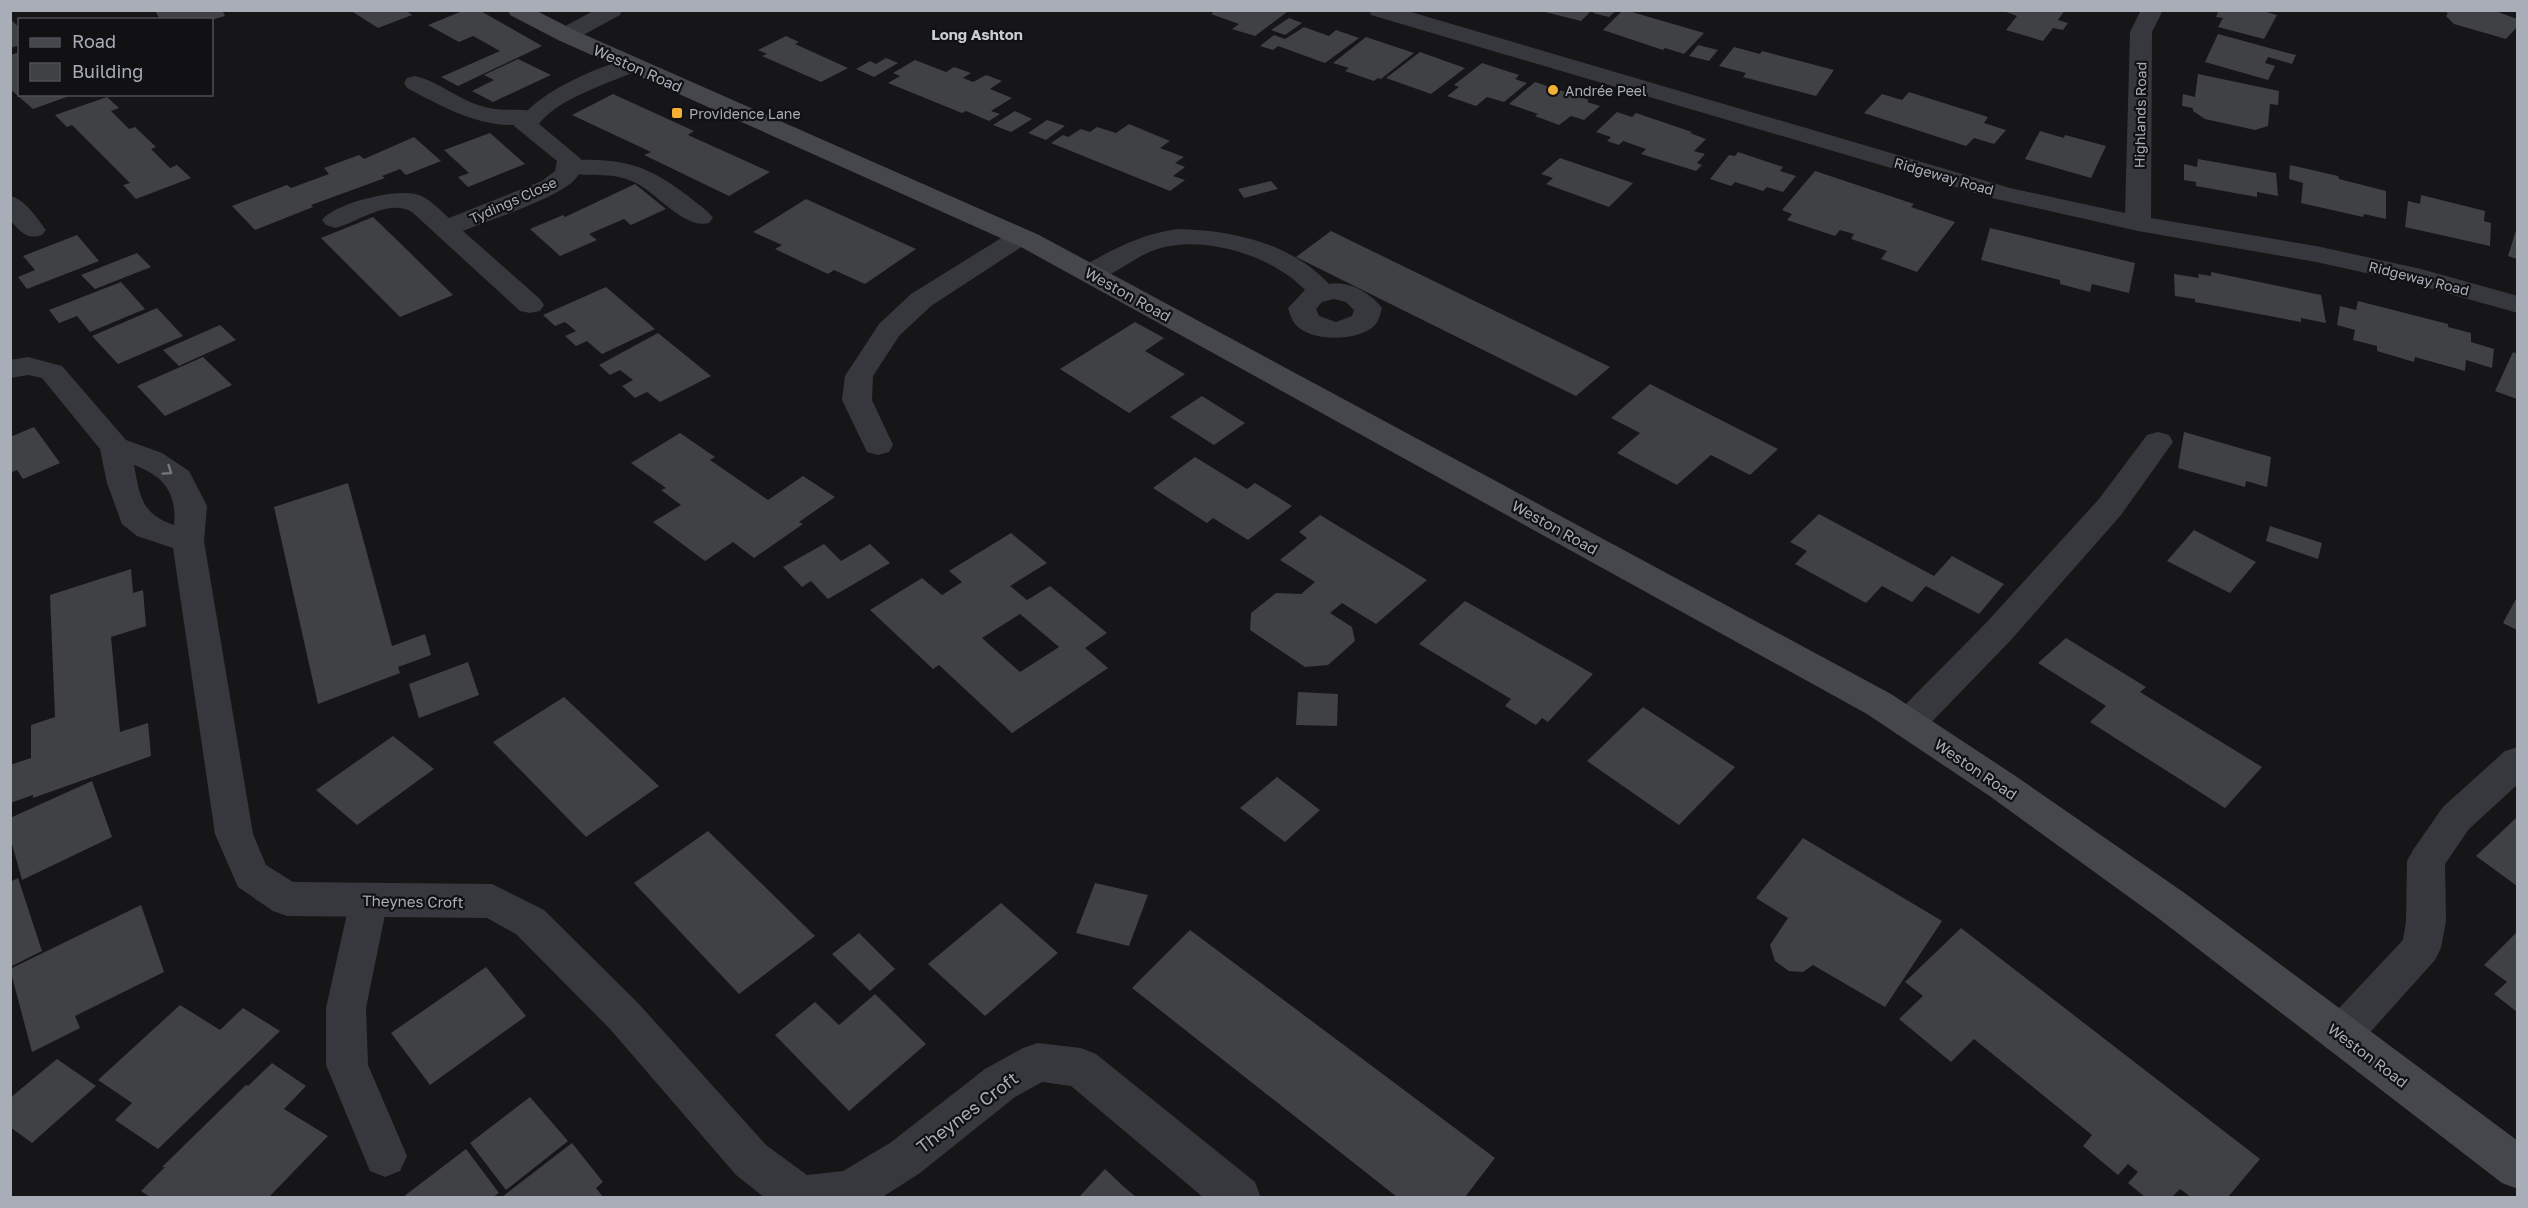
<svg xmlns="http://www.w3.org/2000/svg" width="2528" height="1208" viewBox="0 0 2528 1208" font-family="'Golos Text',sans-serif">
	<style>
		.building { fill: #404145; fill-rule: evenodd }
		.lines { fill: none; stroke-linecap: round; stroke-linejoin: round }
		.lane { fill: #37383d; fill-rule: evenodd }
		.street { fill: #37383d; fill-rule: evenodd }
		.secondary { fill: #45474d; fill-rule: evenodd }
		.oneway { stroke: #757881 }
		.poi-dot { fill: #f2b134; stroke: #111113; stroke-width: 2 }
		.labels { text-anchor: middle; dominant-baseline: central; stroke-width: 4.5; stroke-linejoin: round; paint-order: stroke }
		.far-poi-label { font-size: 14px; fill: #a8adb8; stroke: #111113; text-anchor: start }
		.far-street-label { font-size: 14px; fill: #a8adb8; stroke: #111113 }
		.far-quarter-label { font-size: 15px; font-weight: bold; fill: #c9ccd4; stroke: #111113 }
		.street-label { font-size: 15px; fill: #a8adb8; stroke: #111113 }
		.near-street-label { font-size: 18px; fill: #a8adb8; stroke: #111113 }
	</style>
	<rect width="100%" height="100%" fill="#161618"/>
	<path class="building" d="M155,10H222L225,16L211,20H160Z
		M358,10H405L412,15L378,28L353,12Z
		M465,10H479L542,46L458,86L441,77L500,51L473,36L459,42L428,25Z
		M1216,10H1283L1287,12L1255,36L1232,29L1239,24L1211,14Z
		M1537,10H1592L1581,21Z
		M1596,10H1617L1609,17L1593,13Z
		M1623,10H1625L1704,33L1684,54L1665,48L1663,50L1603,30Z
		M2001,10H2065L2058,20L2068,23L2063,30L2053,28L2043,41L2006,30L2017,16Z
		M2219,10H2259L2277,15L2264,39L2218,27L2223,18L2216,17Z
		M2440,10H2493L2517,19V27L2506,39L2454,24L2446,16L2448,13Z
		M1289,18L1302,23L1285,35L1271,30Z
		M10,19L20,28V45L10,48Z
		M1304,27L1329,36L1336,30L1359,38L1325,63L1278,46L1273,50L1260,46L1274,35L1285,39Z
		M2218,34L2273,49L2296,55L2292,64L2268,57L2265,63L2275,66L2268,80L2205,62Z
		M786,36L799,42L795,44L848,68L821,82L762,56L767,54L758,50Z
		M1366,37L1414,53L1381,79L1378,78L1374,81L1345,71L1349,68L1333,63Z
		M1698,45L1718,50L1709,61L1689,56Z
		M1734,47L1760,54L1762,51L1834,70L1816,96L1743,77L1746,73L1719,66Z
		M20,52V94L72,95L33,109L10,89V55Z
		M1420,52L1465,68L1431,94L1386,78Z
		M886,58L898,63L874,77L856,69L870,61L876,64Z
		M518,59L551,75L493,102L472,91L494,80L484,75Z
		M915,60L946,72L954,67L971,73L963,78L973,82L986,75L1002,81L990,89L1012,98L991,111L1000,114L989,121L966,111L962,113L888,83L900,76L893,73Z
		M1482,63L1519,75L1515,79L1527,83L1504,102L1487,97L1476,106L1447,96L1459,87L1454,85Z
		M2198,74L2279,91L2278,105L2270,104L2268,126L2255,130L2205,119L2193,111V108L2182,106L2183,94L2195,97Z
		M1535,82L1589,100L1587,102L1600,106L1584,120L1571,116L1559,125L1535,116L1538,114L1509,104Z
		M1909,92L1988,117L1984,123L2006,130L1994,144L1974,138L1966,146L1864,113L1882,94L1902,100Z
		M613,94L694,131L688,135L770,172L729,196L644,155L651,152L572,115Z
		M107,97L119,108L111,111L129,129L135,127L156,147L151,149L170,168L177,165L191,178L136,199L123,185L130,183L72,125L67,127L55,115Z
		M1015,111L1032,119L1011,132L993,125Z
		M1617,112L1632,117L1636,113L1692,132L1690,133L1706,139L1694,151L1705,154L1697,163L1702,165L1696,171L1641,154L1646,149L1623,141L1619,145L1607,141L1611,137L1596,132Z
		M1047,120L1065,126L1046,140L1028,133Z
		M1129,124L1170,141L1160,148L1184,157L1175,163L1185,167L1173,176L1185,180L1170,191L1051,143L1063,135L1068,137L1081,129L1090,132L1097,127L1116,133Z
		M2040,131L2064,138L2065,135L2106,146L2091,178L2025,159Z
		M490,133L525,164L468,187L458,177L469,173L444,150Z
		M414,137L441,161L406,175L400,169L382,176L385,178L311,205L313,207L255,230L232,206L287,185L291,188L329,174L324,168L359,155L364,159Z
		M1738,152L1783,167L1780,171L1796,176L1783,192L1767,187L1763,191L1735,182L1731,186L1710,179L1729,155L1735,156Z
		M1560,158L1633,183L1609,207L1546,184L1553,178L1541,174Z
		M2198,159L2276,173L2278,196L2257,192V197L2196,186V182L2184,180V164L2197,167Z
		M2290,165L2338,176L2339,179L2386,191V219L2364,214L2363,217L2301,203L2303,183L2289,179Z
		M1815,171L1914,204L1911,207L1955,222L1917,272L1881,259L1887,251L1851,239L1854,234L1840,230L1835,236L1787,220L1792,214L1782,210Z
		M1271,181L1278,189L1244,198L1238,189Z
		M635,184L666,209L631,225L624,219L589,234L597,240L560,256L530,229L563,215L565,217Z
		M2421,195L2485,211L2484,221L2491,223L2490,246L2405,227L2408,201L2420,204Z
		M806,199L916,249L865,284L834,270L828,274L775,249L782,245L753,232Z
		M373,217L399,242L453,295L400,317L321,238Z
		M2517,227V259L2508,256Z
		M1990,228L2135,263L2129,293L2092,284L2090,292L2060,284V280L1981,260Z
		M1331,231L1610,367L1576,396L1296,257Z
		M77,235L99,261L27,289L18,277L35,270L23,256Z
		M137,253L151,267L95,289L81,275Z
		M2211,272L2321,295L2326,323L2301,318V322L2195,302V299L2175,296L2174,274L2199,278L2198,274L2211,276Z
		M121,282L145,309L90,332L77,316L59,323L49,310Z
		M606,287L655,329L602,354L587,341L576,346L565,336L576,331L565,322L555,326L543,315Z
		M2358,301L2448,324V327L2471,333V342L2494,349L2492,368L2466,360L2465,371L2415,357L2414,362L2377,351V346L2353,340L2355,330L2337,325L2340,306L2356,310Z
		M157,308L183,336L118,364L92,336Z
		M1135,322L1164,338L1145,351L1185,374L1129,413L1060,369Z
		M220,325L236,340L179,366L163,350Z
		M658,333L711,376L660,402L647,392L635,398L622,386L633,380L620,370L610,375L599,365Z
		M2513,352L2517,354V399L2495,391Z
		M203,357L232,385L165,416L137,386Z
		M1650,384L1778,449L1750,475L1711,455L1677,485L1617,453L1640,433L1611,418Z
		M1202,396L1245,423L1214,445L1170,417Z
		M34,427L60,463L23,479L17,470L10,473V437Z
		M2184,432L2271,457L2267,487L2246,481L2245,487L2178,468Z
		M680,433L715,457L710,460L768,500L803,476L835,497L799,522L803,524L754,558L733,542L705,561L653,522L681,505L661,490L666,488L631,463Z
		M1195,457L1247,489L1255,483L1292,506L1248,540L1213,518L1207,523L1153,488Z
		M348,483L392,646L425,634L431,655L398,667L400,673L318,704L274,507Z
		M1819,514L1934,576L1952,556L2004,584L1979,614L1926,586L1912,602L1882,586L1866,603L1795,564L1807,551L1790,542Z
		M1320,515L1427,580L1376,624L1342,603L1330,613L1352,627L1355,641L1328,665L1305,667L1250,630L1251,613L1276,593L1301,594L1315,582L1280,560L1307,538L1299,532Z
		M2270,526L2322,543L2318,559L2266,541Z
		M2194,530L2256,562L2230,593L2167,561Z
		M1011,533L1047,563L1010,586L1027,600L1050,586L1095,623L1107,633L1085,648L1108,668L1012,733L939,665L933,669L870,610L922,578L942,595L962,582L949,571ZM1020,614L1059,647L1020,672L982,638Z
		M824,544L841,561L870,544L890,563L828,599L811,581L802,587L783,567Z
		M131,569L133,593L143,590L146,626L111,637L120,732L148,723L151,756L33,798V795L10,803V765L31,758V725L55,717L50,595Z
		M2517,597V630L2503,623Z
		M1465,601L1593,674L1548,722L1542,718L1536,725L1505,706L1511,699L1419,644Z
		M2066,638L2146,687L2140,692L2262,767L2225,808L2090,722L2106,706L2038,663Z
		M468,662L479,695L419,718L409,684Z
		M1298,692L1338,694L1337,726L1296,725Z
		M564,697L659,786L586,837L493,742Z
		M1643,707L1735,767L1679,825L1587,761Z
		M393,736L434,769L357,825L316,790Z
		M1277,777L1320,810L1285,842L1240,808Z
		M92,781L112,837L22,880L10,837V818Z
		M2517,817V886L2476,856Z
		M708,831L815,936L739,994L634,883Z
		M1803,838L1942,921L1885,1007L1813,965L1803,972L1789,971L1775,961L1770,945L1788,918L1756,898Z
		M18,878L42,951L10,967V882Z
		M1095,883L1148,895L1129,946L1076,933Z
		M1001,903L1058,953L985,1016L928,964Z
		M141,905L164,972L75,1016L80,1028L32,1052L10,969Z
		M1961,928L2260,1159L2228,1197H2191L2180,1189L2172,1197H2145L2128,1183L2138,1172L2128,1164L2118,1175L2083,1146L2092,1135L1974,1039L1951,1062L1899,1019L1923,996L1905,982Z
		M1190,930L1495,1158L1465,1197H1397L1132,988Z
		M2517,932V1012L2494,994L2507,982L2484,965Z
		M859,933L895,969L870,991L832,954Z
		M486,967L526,1016L430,1085L391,1033Z
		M875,994L926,1044L849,1111L775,1035L815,1002L839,1025Z
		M180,1005L220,1030L243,1008L280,1031L158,1149L115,1120L132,1103L98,1080Z
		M57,1059L96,1086L32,1143L10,1127V1098Z
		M272,1063L306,1086L284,1109L328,1136L269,1197H150L141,1191L165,1167H162L246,1085L248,1086Z
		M530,1097L568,1141L506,1190L470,1143Z
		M572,1143L603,1182L596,1188L603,1197H502Z
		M466,1149L499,1193L493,1197H403Z
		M1105,1169L1124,1187L1136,1197H1079Z"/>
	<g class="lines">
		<path class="lane" d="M415,76C440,82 460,101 485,107C502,112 520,108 537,112L541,117L537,122C490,134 447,109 407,88L404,83L407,78Z
			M569,160C623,159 644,163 688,196C696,203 707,209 713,218L709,223C685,229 659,196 638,184C610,169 588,179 560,172L557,167L560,162Z
			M1020,229L1029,232L1033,237L1029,242L931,306L899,336L873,376L872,400L893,445L889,452L878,455L867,452L842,400L845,376L879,324L911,294L1011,232Z
			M1178,229C1231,230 1291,243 1329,284C1348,280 1371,293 1382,308C1380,314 1379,321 1375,325C1359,342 1311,342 1296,325C1292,321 1290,314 1288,308L1305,290C1272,255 1198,232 1152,251C1130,259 1105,285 1082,279L1078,273L1082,267C1113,249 1141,234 1178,229ZM1334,299L1346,302L1354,310L1352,316L1336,322L1319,316L1316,309L1322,302Z
			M2158,432L2169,435L2173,442L2121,515L2010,641L1920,734L1908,738L1896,734L1890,724L1896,714L1986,623L2099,499L2147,435Z
			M2518,747V784L2469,829L2445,864L2446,921L2441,948L2435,960L2356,1048L2341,1054L2326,1048L2320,1035L2326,1022L2403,940L2406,921L2407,861L2413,850L2443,807L2505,751Z
			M369,883L383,888L388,900L366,1008L368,1065L407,1156L400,1171L385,1177L370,1171L326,1065V1008L350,900L355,888Z"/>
		<path class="street" d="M595,10H622L620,15L574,40L566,42L558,40L555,35L558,30Z
			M1369,10H1404L2010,188L2125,213L2130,32L2141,10H2163L2152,32L2151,218L2316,246L2421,269L2518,296V313L2407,282L2316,262L2138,231L1996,199L1371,15Z
			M631,58L639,60L642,65L639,70C610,83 558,98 539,124L581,159C580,165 581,172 577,177C563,197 488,220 463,231L540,299L544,305L540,311L530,313L520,311L412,212C388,198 359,222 335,228L326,225L322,220C334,203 399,187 419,195C431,200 440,210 449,218L542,181L555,171L557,161L514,126C536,93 593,68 631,58Z
			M10,196C25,199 37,218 46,230L42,235C26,240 21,232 10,220Z
			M28,357L62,366L126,440L162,453L189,471L207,506L204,541L253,834L266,865L293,882L492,884L544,910L638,1003L766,1145L807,1175L843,1171L890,1143L985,1069L1023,1048L1038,1043L1081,1048L1096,1054L1255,1182L1261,1198H1204L1071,1086L1042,1082L1015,1097L920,1173L881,1198H765L736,1175L610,1029L516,934L487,918L287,916L273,911L238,887L215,834L173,548L137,536L122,524L107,483L100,449L42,378L28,375L10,378V360ZM134,465C164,476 177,493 174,525C141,514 140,496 134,465Z"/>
		<path class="secondary" d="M508,10H535L574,30L1039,235L1891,694L2017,777L2186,894L2518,1141V1189L2502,1183L2158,918L1991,797L1867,714L1021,247L558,40L510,15Z"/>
	</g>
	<defs><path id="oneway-chevron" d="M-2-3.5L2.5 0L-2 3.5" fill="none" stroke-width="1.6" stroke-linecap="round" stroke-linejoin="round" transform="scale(1.5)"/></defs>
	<use class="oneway" href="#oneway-chevron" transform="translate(168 471) rotate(35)"/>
	<g class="poi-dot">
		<circle cx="1553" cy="90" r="6"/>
		<rect x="671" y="107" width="12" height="12" rx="3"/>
	</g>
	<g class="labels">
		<g class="far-poi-label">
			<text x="1565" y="90">Andrée Peel</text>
			<text x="689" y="113">Providence Lane</text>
		</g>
		<g class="far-street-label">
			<text transform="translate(2140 115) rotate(-89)">Highlands Road</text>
			<text transform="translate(1944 176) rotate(16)">Ridgeway Road</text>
			<text transform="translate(513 200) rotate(-24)">Tydings Close</text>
			<text transform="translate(2419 278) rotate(14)">Ridgeway Road</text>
		</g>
		<g class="far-quarter-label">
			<text x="977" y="34">Long Ashton</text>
		</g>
		<g class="street-label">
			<text transform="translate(638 68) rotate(24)">Weston Road</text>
			<text transform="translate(1128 294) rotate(29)">Weston Road</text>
			<text transform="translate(1555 527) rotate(29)">Weston Road</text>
			<text transform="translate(1976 769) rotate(34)">Weston Road</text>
			<text transform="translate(413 901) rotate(1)">Theynes Croft</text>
			<text transform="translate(2368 1055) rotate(37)">Weston Road</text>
		</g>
		<g class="near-street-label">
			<text transform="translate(967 1112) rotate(-37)">Theynes Croft</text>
		</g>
	</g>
	<rect width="2528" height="1208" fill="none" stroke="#a8adb8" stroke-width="24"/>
	<rect x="18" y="18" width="195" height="78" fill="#111113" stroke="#4d4f55" stroke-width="1.5"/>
	<rect x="30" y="38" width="30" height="9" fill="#45474d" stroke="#4d4f55" stroke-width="1.5"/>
	<text x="72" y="48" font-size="18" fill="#a8adb8">Road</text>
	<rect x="30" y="63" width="30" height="18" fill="#404145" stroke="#4d4f55" stroke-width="1.5"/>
	<text x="72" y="78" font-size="18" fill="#a8adb8">Building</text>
</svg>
